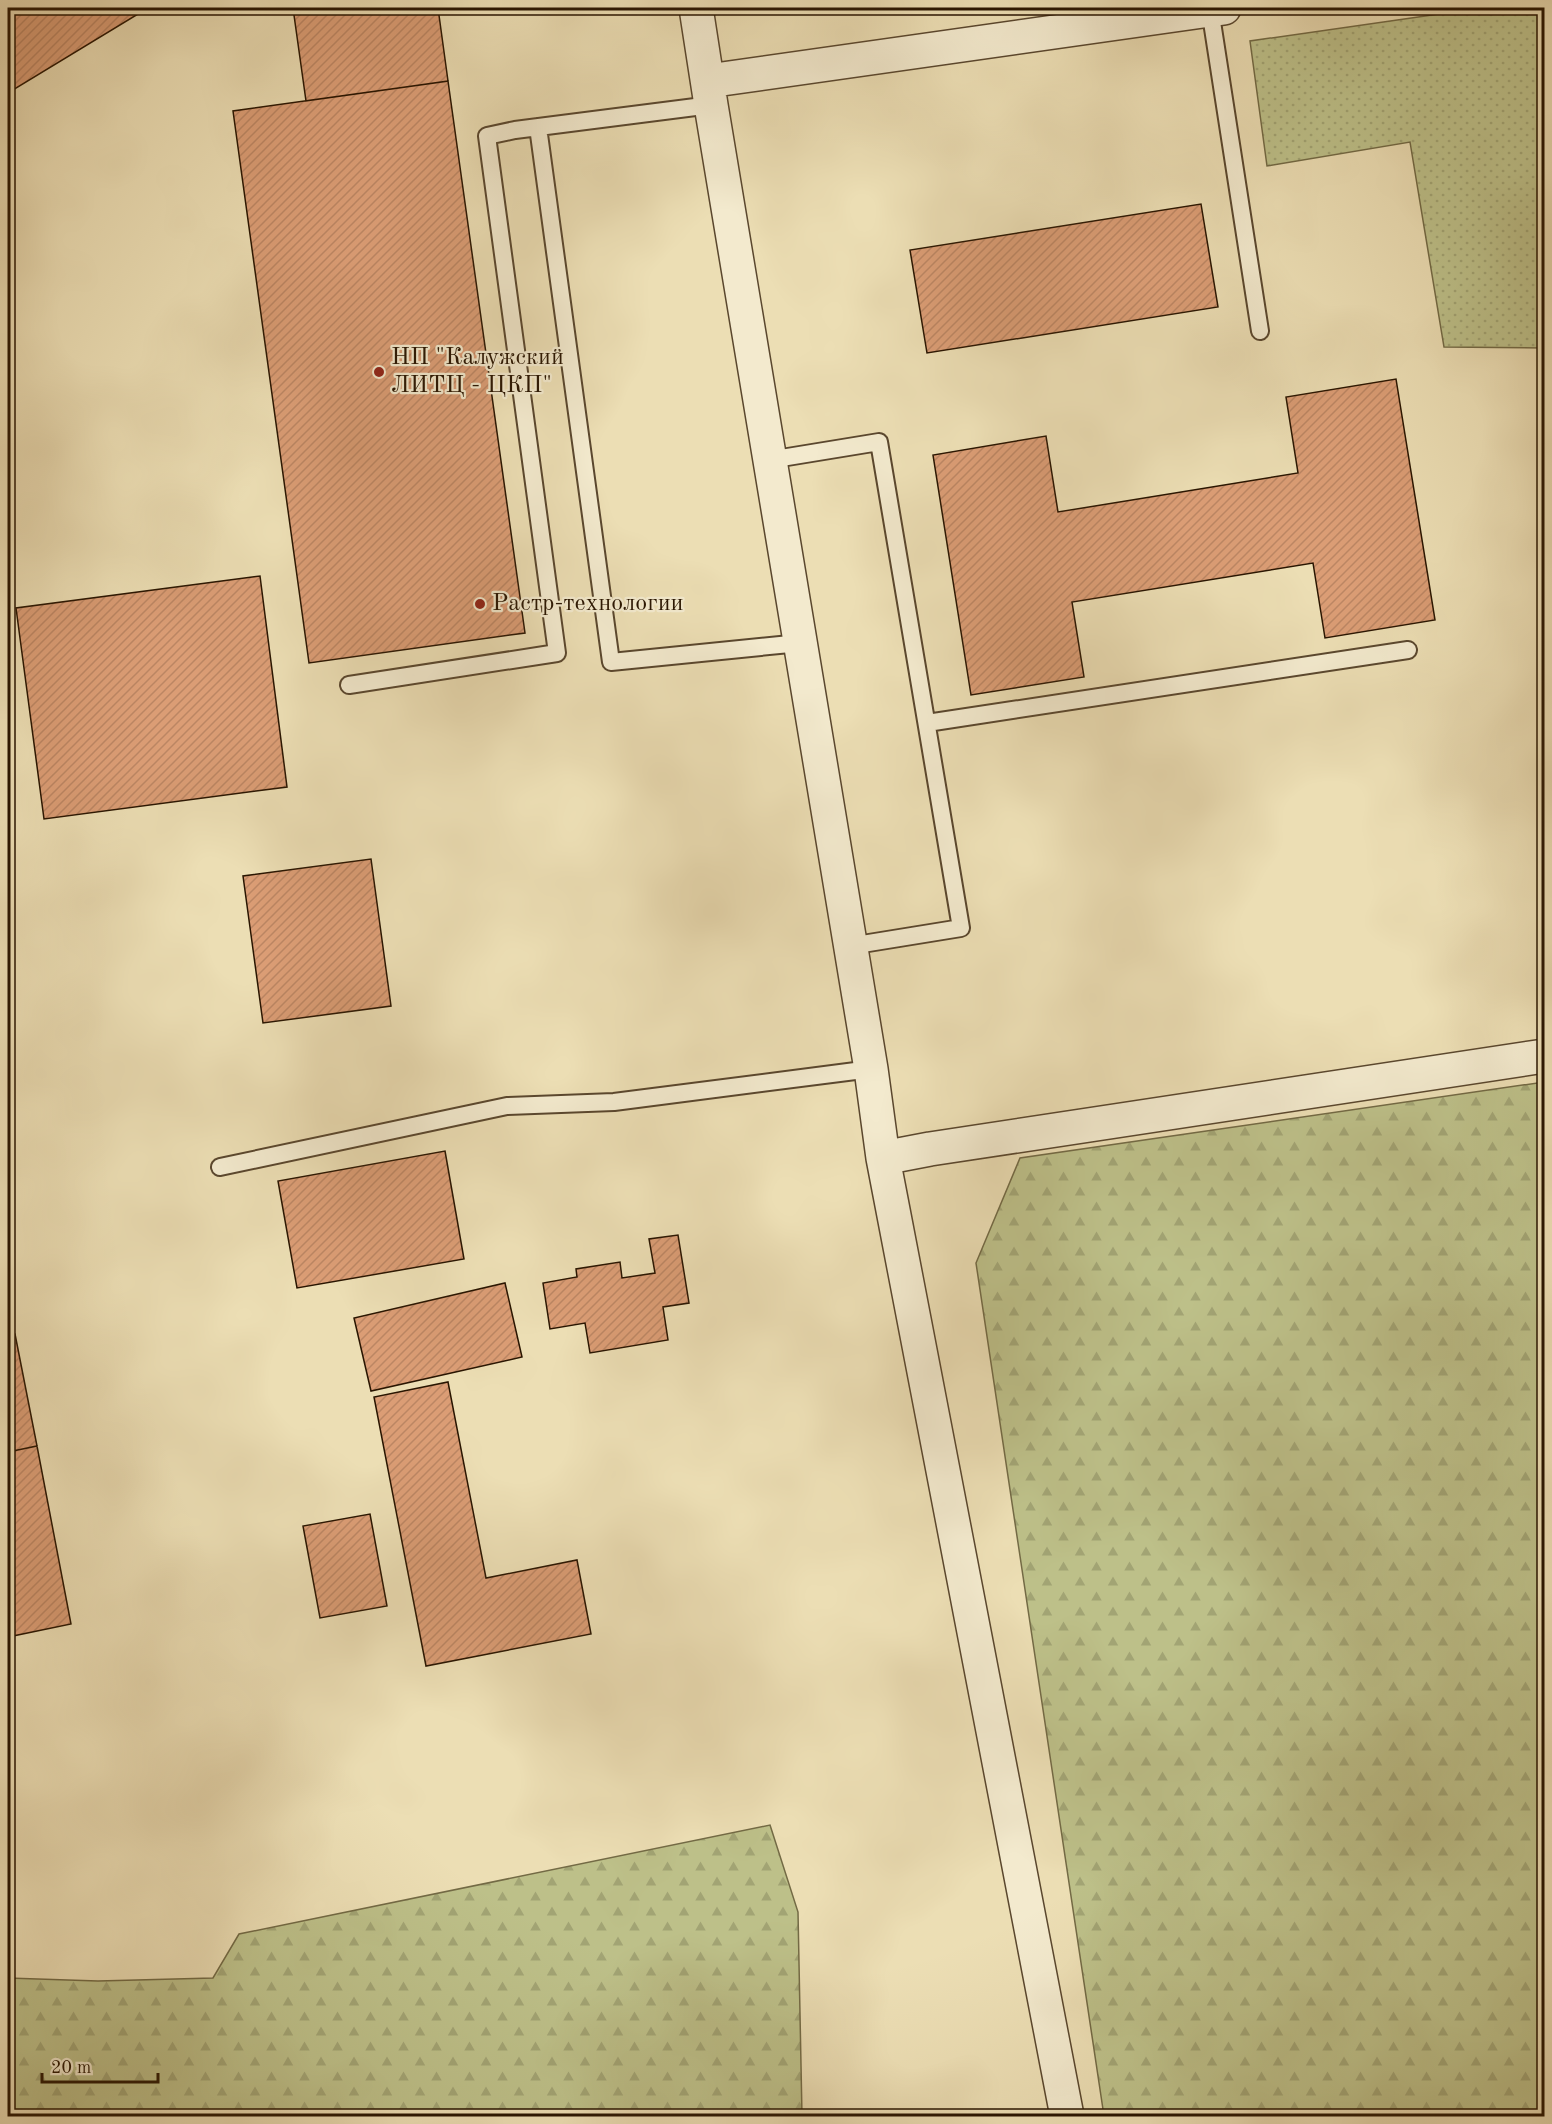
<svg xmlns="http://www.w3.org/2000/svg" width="1552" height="2124" viewBox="0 0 1552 2124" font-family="'Old Standard TT',serif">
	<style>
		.grass { fill: url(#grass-dots); stroke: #736a45; stroke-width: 1.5 }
		.forest { fill: url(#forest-firs); stroke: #736a45; stroke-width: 1.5 }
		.building { fill: url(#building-hatch); stroke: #291501; stroke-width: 1.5 }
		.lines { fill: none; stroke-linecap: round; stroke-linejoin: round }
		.service-casing { stroke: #5a472e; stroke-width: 20 }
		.minor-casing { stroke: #5a472e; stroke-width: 36 }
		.service { stroke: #f3eace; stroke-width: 16 }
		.minor { stroke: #f3eace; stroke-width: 33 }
		.poi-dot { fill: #8f2418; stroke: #f3eace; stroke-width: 2 }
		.labels { text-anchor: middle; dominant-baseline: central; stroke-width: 4.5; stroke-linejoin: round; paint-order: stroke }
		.poi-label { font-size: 24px; fill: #291501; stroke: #f3eace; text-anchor: start }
	</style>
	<defs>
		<pattern id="grass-dots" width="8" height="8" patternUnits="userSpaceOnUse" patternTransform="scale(1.5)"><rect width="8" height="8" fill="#bdc089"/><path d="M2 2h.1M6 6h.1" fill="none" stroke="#a2a474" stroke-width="1.8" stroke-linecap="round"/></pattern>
		<pattern id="forest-firs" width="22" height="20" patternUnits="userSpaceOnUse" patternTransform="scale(1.5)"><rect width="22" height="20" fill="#bdc089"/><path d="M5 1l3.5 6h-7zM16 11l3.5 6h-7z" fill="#a2a474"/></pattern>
		<pattern id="building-hatch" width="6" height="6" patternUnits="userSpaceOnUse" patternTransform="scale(1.5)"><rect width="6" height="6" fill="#db9d75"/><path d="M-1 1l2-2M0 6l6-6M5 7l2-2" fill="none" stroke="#bc8663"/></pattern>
	</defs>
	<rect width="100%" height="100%" fill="#ecdeb4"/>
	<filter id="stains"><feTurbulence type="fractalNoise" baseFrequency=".00333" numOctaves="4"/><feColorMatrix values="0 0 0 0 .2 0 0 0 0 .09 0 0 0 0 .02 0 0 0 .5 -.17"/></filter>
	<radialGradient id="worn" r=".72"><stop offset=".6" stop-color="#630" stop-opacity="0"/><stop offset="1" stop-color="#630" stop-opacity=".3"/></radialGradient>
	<path class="grass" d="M1481,8H1544V348L1444,347L1410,142L1267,166L1250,41Z"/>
	<path class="forest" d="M1544,1082V2116H1104L976,1263L1020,1158Z
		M770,1825L798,1912L802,2116H8V1978L98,1981L213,1978L239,1934Z"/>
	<path class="building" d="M8,8H148L8,93Z
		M293,8H438L448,81L306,101Z
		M448,81L525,633L309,663L233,111Z
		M1201,204L1218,307L927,353L910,250Z
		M1396,379L1435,620L1325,638L1313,563L1072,602L1084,677L971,695L933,455L1046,436L1058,512L1298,473L1286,397Z
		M260,576L287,787L44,819L16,608Z
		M371,859L391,1006L263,1023L243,876Z
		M445,1151L464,1259L297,1288L278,1181Z
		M678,1235L689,1303L663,1307L668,1340L590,1353L585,1323L550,1329L543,1283L577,1277L576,1269L620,1262L622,1278L655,1273L649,1239Z
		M505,1283L522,1357L371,1391L354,1318Z
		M15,1334L37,1446L8,1452V1335Z
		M448,1382L486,1578L577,1560L591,1634L426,1666L374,1397Z
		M37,1446L71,1624L8,1637V1452Z
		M370,1514L387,1606L320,1618L303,1526Z"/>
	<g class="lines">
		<g class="service-casing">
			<path id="service" d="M1210,9L1260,331
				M538,127L611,662L800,643
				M769,460L879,442L961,928L850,946
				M349,685L557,653L487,136L515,130L711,105
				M927,723L1408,650
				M220,1167L507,1106L614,1102L871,1069"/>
		</g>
		<g class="minor-casing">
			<path id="minor" d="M696,8L711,105L871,1069L883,1158L1067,2116
				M708,81L1224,8
				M883,1158L930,1149L1544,1056"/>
		</g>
		<use href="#service" class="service"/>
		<use href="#minor" class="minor"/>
	</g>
	<g class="poi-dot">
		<circle cx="379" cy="372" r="6"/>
		<circle cx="480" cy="604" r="6"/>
	</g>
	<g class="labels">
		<g class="poi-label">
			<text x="391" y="358">НП "Калужский<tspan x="391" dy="28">ЛИТЦ - ЦКП"</tspan></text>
			<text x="492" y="604">Растр-технологии</text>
		</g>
	</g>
	<rect width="1552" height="2124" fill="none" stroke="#ecdeb4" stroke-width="30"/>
	<rect x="9" y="9" width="1534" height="2106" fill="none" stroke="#291501" stroke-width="3"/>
	<rect x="15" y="15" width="1522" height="2094" fill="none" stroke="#291501" stroke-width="1.5"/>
	<path d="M42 2073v9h116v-9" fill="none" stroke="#291501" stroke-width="3"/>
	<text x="51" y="2073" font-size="18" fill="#291501" stroke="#f3eace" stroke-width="4.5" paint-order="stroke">20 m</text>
	<rect width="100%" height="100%" filter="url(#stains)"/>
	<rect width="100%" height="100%" fill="url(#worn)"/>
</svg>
